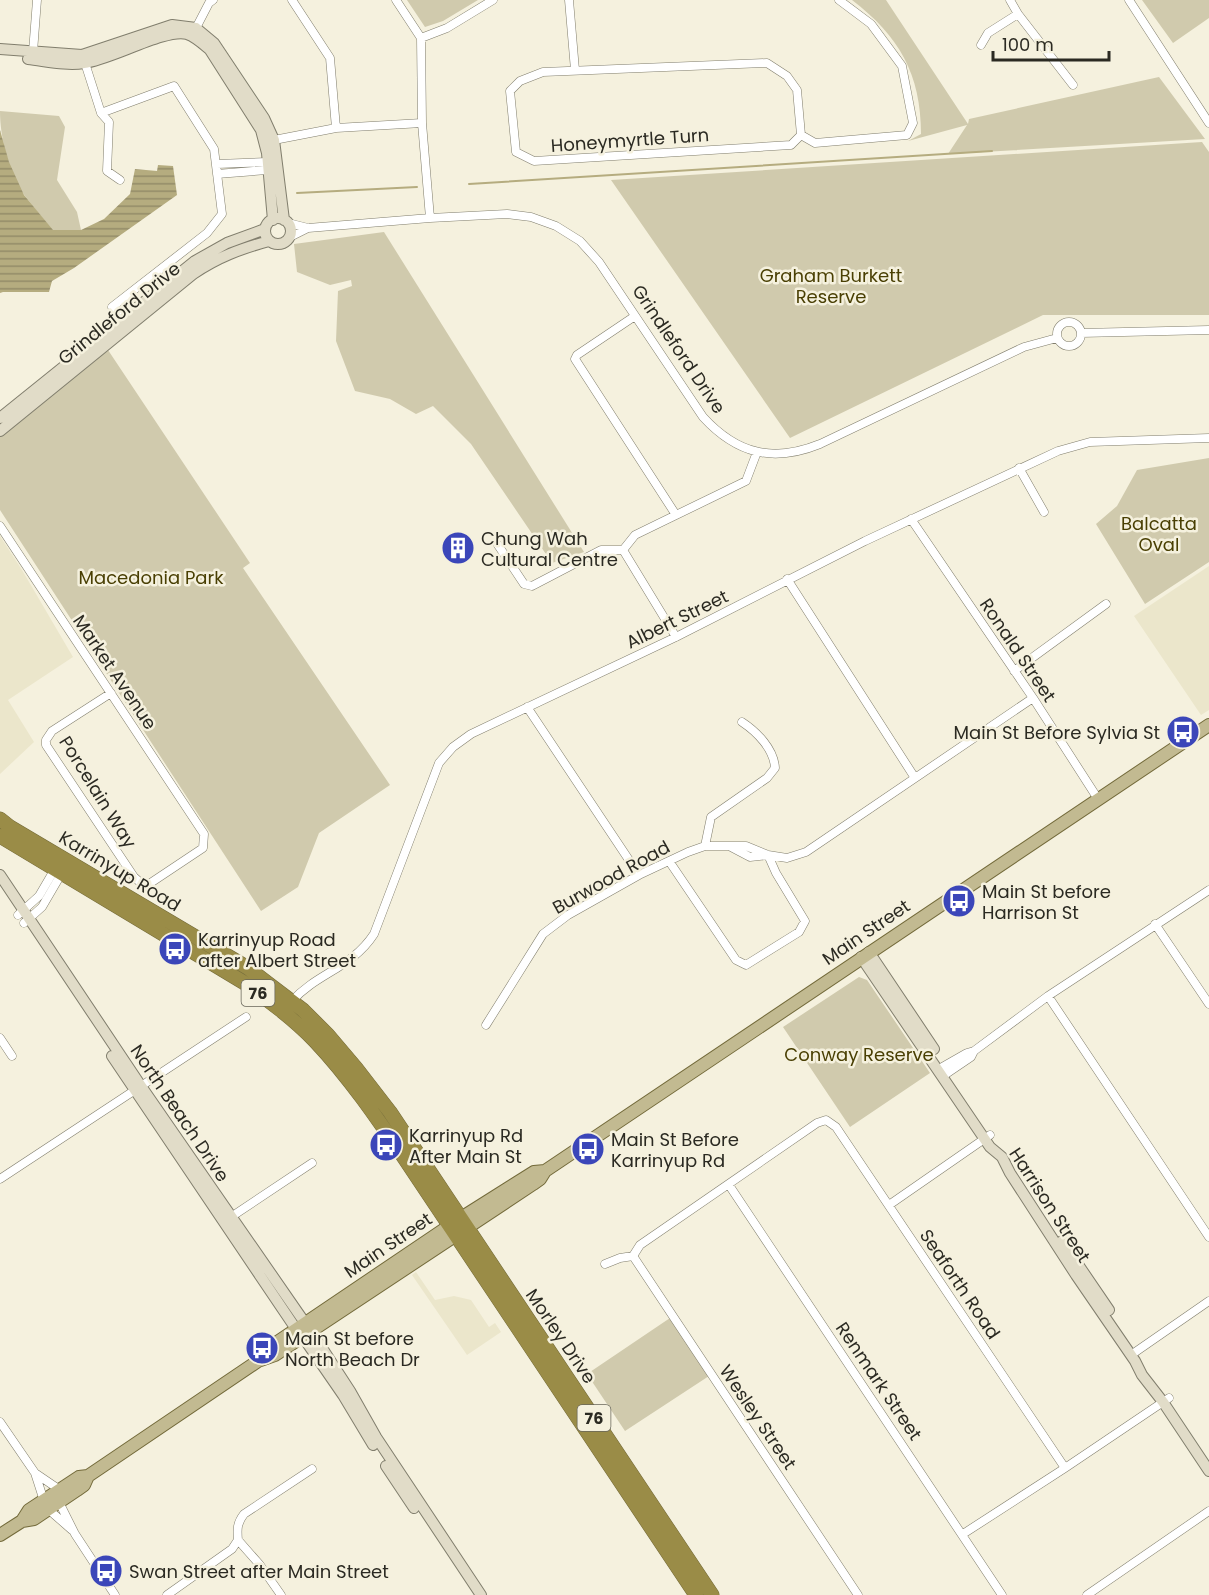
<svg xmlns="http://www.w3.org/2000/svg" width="1209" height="1595" viewBox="0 0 1209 1595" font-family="Poppins,sans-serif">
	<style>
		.built { fill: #ebe6cb }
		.green { fill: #d0caad }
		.water { fill: url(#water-rules) }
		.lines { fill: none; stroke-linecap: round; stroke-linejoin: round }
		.stream { stroke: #b5ac7f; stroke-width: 2 }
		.street-casing { stroke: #817e6d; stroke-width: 9 }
		.secondary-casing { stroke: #817e6d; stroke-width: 12 }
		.primary-casing { stroke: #736a3a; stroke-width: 14 }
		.highway-casing { stroke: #736a3a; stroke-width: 15 }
		.street { stroke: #fff; stroke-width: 8 }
		.secondary { stroke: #e1dcc8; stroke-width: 10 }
		.primary { stroke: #c2ba91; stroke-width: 12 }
		.highway { stroke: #9a8c47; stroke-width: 14 }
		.labels { text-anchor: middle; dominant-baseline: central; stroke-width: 5; stroke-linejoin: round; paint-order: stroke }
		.shield { fill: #f5f1de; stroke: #68665a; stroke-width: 1.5 }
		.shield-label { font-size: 16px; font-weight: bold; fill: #2b2a22 }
		.street-label { font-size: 18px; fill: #2b2a22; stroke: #f5f1de }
		.park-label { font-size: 18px; fill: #493f03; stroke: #f5f1de }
		.poi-label { font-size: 18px; fill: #2b2a22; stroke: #f5f1de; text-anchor: start }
	</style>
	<defs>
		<pattern id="water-rules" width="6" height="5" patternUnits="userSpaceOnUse" patternTransform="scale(1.5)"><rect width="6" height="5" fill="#b5ac7f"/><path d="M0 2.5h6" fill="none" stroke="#938c68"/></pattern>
	</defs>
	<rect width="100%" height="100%" fill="#f5f1de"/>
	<path class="built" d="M0,536L22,570L73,657L8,700L34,742L0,774Z
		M1209,566V710L1201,715L1134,616Z
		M416,1272L435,1300L454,1296L471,1300L489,1327L495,1323L501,1332L467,1355L412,1275Z"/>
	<path class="green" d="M407,0H478L443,21L425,27Z
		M852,0H886L968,124L969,119L1159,77L1205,139L948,154L967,125L908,141L921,134C921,74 899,36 852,0Z
		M1142,0H1209V18L1173,43Z
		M0,111L59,116L65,127L57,180L77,212L81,230H52C44,219 34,208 25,196C9,172 0,139 0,111Z
		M1202,142L1209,152V315H1043L790,438L611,180Z
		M384,232L584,552L552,563L471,444L433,406L416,414L390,399L355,391L336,341L338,291L352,286L351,280L330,285L297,272L294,244Z
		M106,347L250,563L243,568L390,785L319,833L298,887L261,911L0,510V435Z
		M1209,458V562L1145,604L1096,524L1117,506L1137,470Z
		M859,977L867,980L930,1073L850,1127L783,1027Z
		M670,1318L709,1376L625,1431L587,1374Z"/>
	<path class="water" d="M0,130L9,162L24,195L53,230H81L104,219L130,194L135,169L157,171L158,165L173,166L177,195L74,268L52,281L49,292H3L0,293Z"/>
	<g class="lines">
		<path class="stream" d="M469,184L992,151
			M297,193L417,187"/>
		<g class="street-casing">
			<path id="street" d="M292,0L330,58L336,128
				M396,0L421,38L422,123L430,218
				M569,0L575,70
				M1010,0L1018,14L1073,85
				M1129,0L1209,123
				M196,28L209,3L213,0
				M421,38L447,28L493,0
				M981,45L988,33L1018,14
				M33,52L37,0
				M85,63L101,113L174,86L214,149L222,214L207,233L112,307L124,323
				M767,63L787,76L797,90L801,135L791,145L534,161L516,152L510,91L520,81L543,72Z
				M101,113L109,122L107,171L120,180
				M801,135L815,143L907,135L913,123L902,66L871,24L839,0
				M274,140L336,128L422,123
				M217,164L267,162
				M217,174L267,170
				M288,223L308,228L430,218L507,214L531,217L556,226L580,241L599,262L703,417C737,454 773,463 820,444L1024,347L1057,338
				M290,237L308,228
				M635,316L577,355L575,359L676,515
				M1057 334a12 12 0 1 1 24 0a12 12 0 1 1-24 0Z
				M1081,333L1209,330
				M1019,468L1044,512
				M911,519L1033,698L1098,799
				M0,526L204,834L203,848L149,884H142L134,877L46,745V740L52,731L111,693
				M498,545L524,584L532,586L601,550H623
				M623,550L635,535L746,481L757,452
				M623,550L676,637
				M787,579L915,778
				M1014,671L1106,604
				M527,707L639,875
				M705,846L711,817L767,778L775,768C774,749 757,732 742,722
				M731,847L750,857L768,855
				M669,861L736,960L746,965L799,932L805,921L776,873L768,855
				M18,915L39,896L56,867
				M24,923L42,907L63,871
				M1155,924L1209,1004
				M1048,996L1209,1237
				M292,1001C317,973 352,968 374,934L439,763L453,747L471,734L676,637L865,541L1058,451L1090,442L1209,438
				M486,1025L543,934L568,915L639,875L688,852L705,846H746L768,855L787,858L806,852L1033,698
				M0,1038L12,1056
				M939,1069L967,1053L974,1051
				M943,1076L971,1057L974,1051L1048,996L1209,890
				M0,1179L246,1017
				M729,1185L1002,1595
				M889,1205L990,1135
				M228,1219L312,1163
				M633,1256L858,1595
				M605,1264L620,1258L633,1256L640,1245L817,1123L826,1120L836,1127L1065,1468
				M1131,1355L1209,1301
				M0,1422L35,1473L60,1490
				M35,1473L44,1501
				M58,1500L75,1534L115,1595
				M48,1509L72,1530
				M963,1534L1065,1468L1169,1398
				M238,1540L260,1565L281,1595
				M167,1595L232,1549L238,1540C237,1529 237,1523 244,1514L312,1469
				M1087,1595L1209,1511"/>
		</g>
		<g class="secondary-casing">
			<path id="secondary" d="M0,49L82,55L172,25L196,28L214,43L264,118L274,140L284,220
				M28,59C46,61 67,66 84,63C110,60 166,28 187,34C196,37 203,44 210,50L261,130L267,153L273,220
				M265 231a13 13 0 1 1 26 0a13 13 0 1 1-26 0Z
				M0,418L195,261L227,243L265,229
				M0,431L193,274C218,257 240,249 269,241
				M0,875L141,1086L305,1323
				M869,952L934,1049
				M861,957L990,1147L1002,1157L1010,1173L1076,1275L1135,1361L1142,1375L1163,1402L1209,1471
				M112,1056L296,1329
				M1062,1241L1109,1310
				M311,1331L350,1391L376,1437L481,1595
				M303,1337L343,1395L373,1445
				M386,1466L414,1508"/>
		</g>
		<g class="primary-casing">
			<path id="primary" d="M258,1361L275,1355L533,1184L540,1179L545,1171L1209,725
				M22,1521L34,1519L77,1490L84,1485L88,1476
				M0,1535L22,1521L29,1510L79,1477L88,1476L258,1361L270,1347L461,1218L534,1172L545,1171"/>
		</g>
		<g class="highway-casing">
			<path id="highway" d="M0,819L10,827L248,968L270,985L303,1010L328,1035L356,1068L390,1112L712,1595
				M0,836L243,982C268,1000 294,1019 315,1041C349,1077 377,1118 405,1159L696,1595"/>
		</g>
		<use href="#street" class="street"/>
		<use href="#secondary" class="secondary"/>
		<use href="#primary" class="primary"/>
		<use href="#highway" class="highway"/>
	</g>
	<defs>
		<g id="building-disc" transform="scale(1.725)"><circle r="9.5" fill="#3b46b9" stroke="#f5f1de"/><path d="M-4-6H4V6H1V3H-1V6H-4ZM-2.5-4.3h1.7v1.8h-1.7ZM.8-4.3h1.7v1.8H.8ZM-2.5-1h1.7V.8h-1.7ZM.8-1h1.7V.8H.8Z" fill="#fff"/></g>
		<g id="bus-disc" transform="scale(1.725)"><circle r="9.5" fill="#3b46b9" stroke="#f5f1de"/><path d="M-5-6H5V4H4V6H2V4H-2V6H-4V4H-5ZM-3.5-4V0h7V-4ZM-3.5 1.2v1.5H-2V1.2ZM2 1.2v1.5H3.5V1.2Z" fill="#fff"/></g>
	</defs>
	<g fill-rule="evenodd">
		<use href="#building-disc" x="458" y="548"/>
		<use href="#bus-disc" x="1183" y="732"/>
		<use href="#bus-disc" x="959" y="901"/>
		<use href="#bus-disc" x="175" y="949"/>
		<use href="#bus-disc" x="386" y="1145"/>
		<use href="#bus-disc" x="588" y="1149"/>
		<use href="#bus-disc" x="262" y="1348"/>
		<use href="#bus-disc" x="106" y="1571"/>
	</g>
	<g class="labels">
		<g class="shield">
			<rect x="241.5" y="980" width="33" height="26" rx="4.5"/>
			<rect x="577.5" y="1405" width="33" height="26" rx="4.5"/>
		</g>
		<g class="shield-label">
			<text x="258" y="993">76</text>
			<text x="594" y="1418">76</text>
		</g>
		<g class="street-label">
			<text transform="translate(630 140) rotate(-4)">Honeymyrtle Turn</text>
			<text transform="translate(119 313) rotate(-39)">Grindleford Drive</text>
			<text transform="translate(679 349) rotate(56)">Grindleford Drive</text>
			<text transform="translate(677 619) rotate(-26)">Albert Street</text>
			<text transform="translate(1018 650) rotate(56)">Ronald Street</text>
			<text transform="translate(115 672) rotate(56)">Market Avenue</text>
			<text transform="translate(98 792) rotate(58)">Porcelain Way</text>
			<text transform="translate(120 871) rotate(31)">Karrinyup Road</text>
			<text transform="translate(611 877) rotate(-29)">Burwood Road</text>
			<text transform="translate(866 932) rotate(-34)">Main Street</text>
			<text transform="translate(180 1113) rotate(56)">North Beach Drive</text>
			<text transform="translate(1050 1205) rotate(57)">Harrison Street</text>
			<text transform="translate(388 1245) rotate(-34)">Main Street</text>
			<text transform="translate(960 1284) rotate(56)">Seaforth Road</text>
			<text transform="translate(561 1336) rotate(56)">Morley Drive</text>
			<text transform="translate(879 1381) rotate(56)">Renmark Street</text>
			<text transform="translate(758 1417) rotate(56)">Wesley Street</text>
		</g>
		<g class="park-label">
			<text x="831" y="275">Graham Burkett<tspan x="831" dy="21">Reserve</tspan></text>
			<text x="1159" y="523">Balcatta<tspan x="1159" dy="21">Oval</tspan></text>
			<text x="151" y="577">Macedonia Park</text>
			<text x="859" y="1054">Conway Reserve</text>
		</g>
		<g class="poi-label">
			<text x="481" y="538">Chung Wah<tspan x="481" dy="21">Cultural Centre</tspan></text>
			<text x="1160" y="732" text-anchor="end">Main St Before Sylvia St</text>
			<text x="982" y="891">Main St before<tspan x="982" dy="21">Harrison St</tspan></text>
			<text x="198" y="939">Karrinyup Road<tspan x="198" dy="21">after Albert Street</tspan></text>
			<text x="409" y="1135">Karrinyup Rd<tspan x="409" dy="21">After Main St</tspan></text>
			<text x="611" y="1139">Main St Before<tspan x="611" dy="21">Karrinyup Rd</tspan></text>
			<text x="285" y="1338">Main St before<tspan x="285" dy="21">North Beach Dr</tspan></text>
			<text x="129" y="1571">Swan Street after Main Street</text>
		</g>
	</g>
	<path d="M993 51v9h116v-9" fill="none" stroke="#2b2a22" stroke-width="3"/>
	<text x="1002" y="51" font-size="18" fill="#2b2a22" stroke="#f5f1de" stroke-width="4.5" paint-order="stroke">100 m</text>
</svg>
